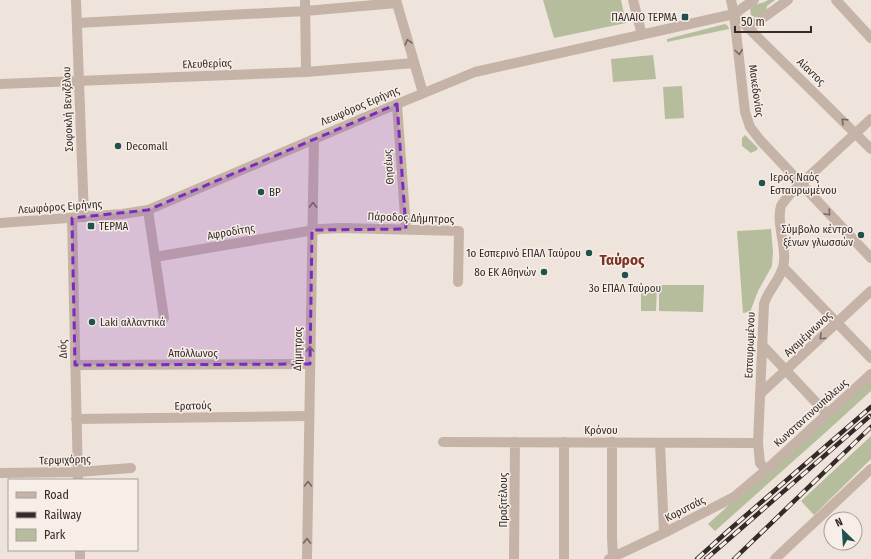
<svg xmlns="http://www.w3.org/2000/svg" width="871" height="559" viewBox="0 0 871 559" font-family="'Fira Sans Condensed',sans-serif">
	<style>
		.green { fill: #b5bd9d }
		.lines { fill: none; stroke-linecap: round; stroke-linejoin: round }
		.minor { stroke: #c6b3a8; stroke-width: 10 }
		.tertiary { stroke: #c6b3a8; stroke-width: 10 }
		.rail-casing { stroke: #342a28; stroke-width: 4.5 }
		.rail { stroke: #f7eee7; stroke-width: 3; stroke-dasharray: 9; stroke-linecap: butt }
		.oneway { stroke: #766862 }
		.marked { fill: #7b2cbf; fill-opacity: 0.2; stroke: #7b2cbf; stroke-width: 3; stroke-dasharray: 8 5; stroke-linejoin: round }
		.poi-dot { fill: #21514f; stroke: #f7eee7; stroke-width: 1.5 }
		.labels { text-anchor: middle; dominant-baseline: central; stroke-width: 3; stroke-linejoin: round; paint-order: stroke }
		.poi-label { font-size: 11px; fill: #342a28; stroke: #f7eee7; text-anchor: start }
		.street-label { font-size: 11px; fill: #342a28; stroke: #f7eee7 }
		.district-label { font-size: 15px; font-weight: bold; fill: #7b3428; stroke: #f7eee7 }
	</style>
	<rect width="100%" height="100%" fill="#efe4db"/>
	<path class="green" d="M543,0H621L626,23L554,38Z
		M768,0H775L767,6L766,12L756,18L751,15L750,9C757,1 761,5 768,0Z
		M725,24L728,26L729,29L667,42V39Z
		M653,55L656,79L613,82L611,59Z
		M682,86L684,118L665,119L663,87Z
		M745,135L758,148L757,150L751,153L742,146V138Z
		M771,229L773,252L772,266L758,291L750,312L743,313L737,231Z
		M641,285L657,286L656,311H641Z
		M659,285H704L703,312L659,311Z
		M871,376V391L826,432L715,531L708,524Z
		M871,436V459L814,515L801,501Z"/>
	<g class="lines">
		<path class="minor" d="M76,0L84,217
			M305,0L306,72
			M396,0L423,93
			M731,0L734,14
			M836,0L871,38
			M77,23L305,11L397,3
			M0,84L306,72L414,63
			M397,104L406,229
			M148,210L164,318
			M72,218L78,480
			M155,257L320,229L342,228L459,231L458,282
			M783,267L871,358
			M762,345L827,414
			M75,365L310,364
			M760,394L871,291
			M76,419L309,416
			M443,442L758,443
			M564,442V559
			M612,442V538L613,557
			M660,443L664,533
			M766,470L760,463L758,443L764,304C768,289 782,279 784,262C786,245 776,222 781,206C783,202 787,198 790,194L871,119
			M0,473L78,472L131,468
			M80,550V559
			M514,559L515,442
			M609,559L664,533L734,497L766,470L871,374
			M775,559L871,469"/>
		<path class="tertiary" d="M633,0L642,35
			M734,14L745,112L750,127L760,140L871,258
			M734,14L871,149
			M749,28L788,0
			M0,223L122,214L148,210L368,116L475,72L734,14L754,0
			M307,559L314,139"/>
		<g class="rail-casing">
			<path id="rail" d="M697,559L728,531L871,407
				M706,559L870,416
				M734,559L871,427"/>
		</g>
		<use href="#rail" class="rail"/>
	</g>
	<defs><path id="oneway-chevron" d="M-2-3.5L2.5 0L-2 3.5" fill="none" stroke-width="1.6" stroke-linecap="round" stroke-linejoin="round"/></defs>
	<g class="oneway">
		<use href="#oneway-chevron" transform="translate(408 42) rotate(-106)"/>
		<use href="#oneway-chevron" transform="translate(739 52) rotate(83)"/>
		<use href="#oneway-chevron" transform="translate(844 121) rotate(-136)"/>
		<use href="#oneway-chevron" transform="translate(313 205) rotate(-89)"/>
		<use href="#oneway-chevron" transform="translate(828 213) rotate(47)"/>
		<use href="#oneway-chevron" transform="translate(822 337) rotate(137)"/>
		<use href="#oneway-chevron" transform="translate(310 349) rotate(-89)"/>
		<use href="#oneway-chevron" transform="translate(308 484) rotate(-89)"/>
		<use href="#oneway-chevron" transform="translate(307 541) rotate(-89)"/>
	</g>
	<path class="marked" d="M397,104L406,229L312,230L310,364L75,365L72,218L148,210Z"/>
	<g class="poi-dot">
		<rect x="681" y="13" width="8" height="8" rx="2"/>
		<circle cx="118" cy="146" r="4"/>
		<circle cx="762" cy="183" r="4"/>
		<circle cx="261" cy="192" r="4"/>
		<rect x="87" y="222" width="8" height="8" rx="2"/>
		<circle cx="861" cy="235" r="4"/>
		<circle cx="589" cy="253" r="4"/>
		<circle cx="544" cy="272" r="4"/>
		<circle cx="625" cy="275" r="4"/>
		<circle cx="92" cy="322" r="4"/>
	</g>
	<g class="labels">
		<g class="poi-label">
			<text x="677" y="17" text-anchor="end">ΠΑΛΑΙΟ ΤΕΡΜΑ</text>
			<text x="126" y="146">Decomall</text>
			<text x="770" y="177">Ιερός Ναός<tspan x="770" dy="13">Εσταυρωμένου</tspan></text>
			<text x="269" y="192">BP</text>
			<text x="99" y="226">ΤΕΡΜΑ</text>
			<text x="853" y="229" text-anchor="end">Σύμβολο κέντρο<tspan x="853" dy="13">ξένων γλωσσών</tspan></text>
			<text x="581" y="253" text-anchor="end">1ο Εσπερινό ΕΠΑΛ Ταύρου</text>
			<text x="536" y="272" text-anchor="end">8ο ΕΚ Αθηνών</text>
			<text x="625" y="288" text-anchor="middle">3ο ΕΠΑΛ Ταύρου</text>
			<text x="100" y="322">Laki αλλαντικά</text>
		</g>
		<g class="street-label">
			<text transform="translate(207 64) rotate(-2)">Ελευθερίας</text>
			<text transform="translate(811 72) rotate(44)">Αίαντος</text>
			<text transform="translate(756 91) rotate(82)">Μακεδονίας</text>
			<text transform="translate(360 106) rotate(-23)">Λεωφόρος Ειρήνης</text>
			<text transform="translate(68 109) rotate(-92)">Σοφοκλή Βενιζέλου</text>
			<text transform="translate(389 167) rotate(-94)">Θησέως</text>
			<text transform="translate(60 207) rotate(-4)">Λεωφόρος Ειρήνης</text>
			<text transform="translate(411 218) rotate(2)">Πάροδος Δήμητρος</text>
			<text transform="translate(231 232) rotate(-10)">Αφροδίτης</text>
			<text transform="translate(808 334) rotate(-43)">Αγαμέμνωνος</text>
			<text transform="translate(750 345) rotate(-88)">Εσταυρωμένου</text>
			<text transform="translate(63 349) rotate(-91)">Διός</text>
			<text transform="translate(298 349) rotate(-89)">Δήμητρας</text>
			<text x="193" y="353">Απόλλωνος</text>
			<text transform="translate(193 406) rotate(-1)">Ερατούς</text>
			<text transform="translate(811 413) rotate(-42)">Κωνσταντινουπόλεως</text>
			<text x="601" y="430">Κρόνου</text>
			<text transform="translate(65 460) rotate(-2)">Τερψιχόρης</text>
			<text transform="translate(503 500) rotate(-90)">Πραξιτέλους</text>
			<text transform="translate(685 509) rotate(-27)">Κορυτσάς</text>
		</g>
		<g class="district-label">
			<text x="622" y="260">Ταύρος</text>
		</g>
	</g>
	<rect x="8" y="479" width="130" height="72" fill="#f7eee7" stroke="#a9a09b"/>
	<rect x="16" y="492" width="20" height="6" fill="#c6b3a8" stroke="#a9a09b"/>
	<text x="44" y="499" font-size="12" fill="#342a28">Road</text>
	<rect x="16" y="512" width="20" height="6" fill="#342a28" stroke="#a9a09b"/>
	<text x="44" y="519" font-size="12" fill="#342a28">Railway</text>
	<rect x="16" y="529" width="20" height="12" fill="#b5bd9d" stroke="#a9a09b"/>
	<text x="44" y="539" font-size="12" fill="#342a28">Park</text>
	<g transform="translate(843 531) rotate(335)"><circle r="19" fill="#f7eee7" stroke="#a9a09b"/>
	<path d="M0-3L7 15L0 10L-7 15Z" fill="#21514f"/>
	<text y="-6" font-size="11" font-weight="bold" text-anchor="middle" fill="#342a28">N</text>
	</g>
	<path d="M735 26v6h76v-6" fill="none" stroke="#342a28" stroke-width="2"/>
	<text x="741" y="26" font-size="12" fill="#342a28" stroke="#f7eee7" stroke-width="3" paint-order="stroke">50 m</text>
</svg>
